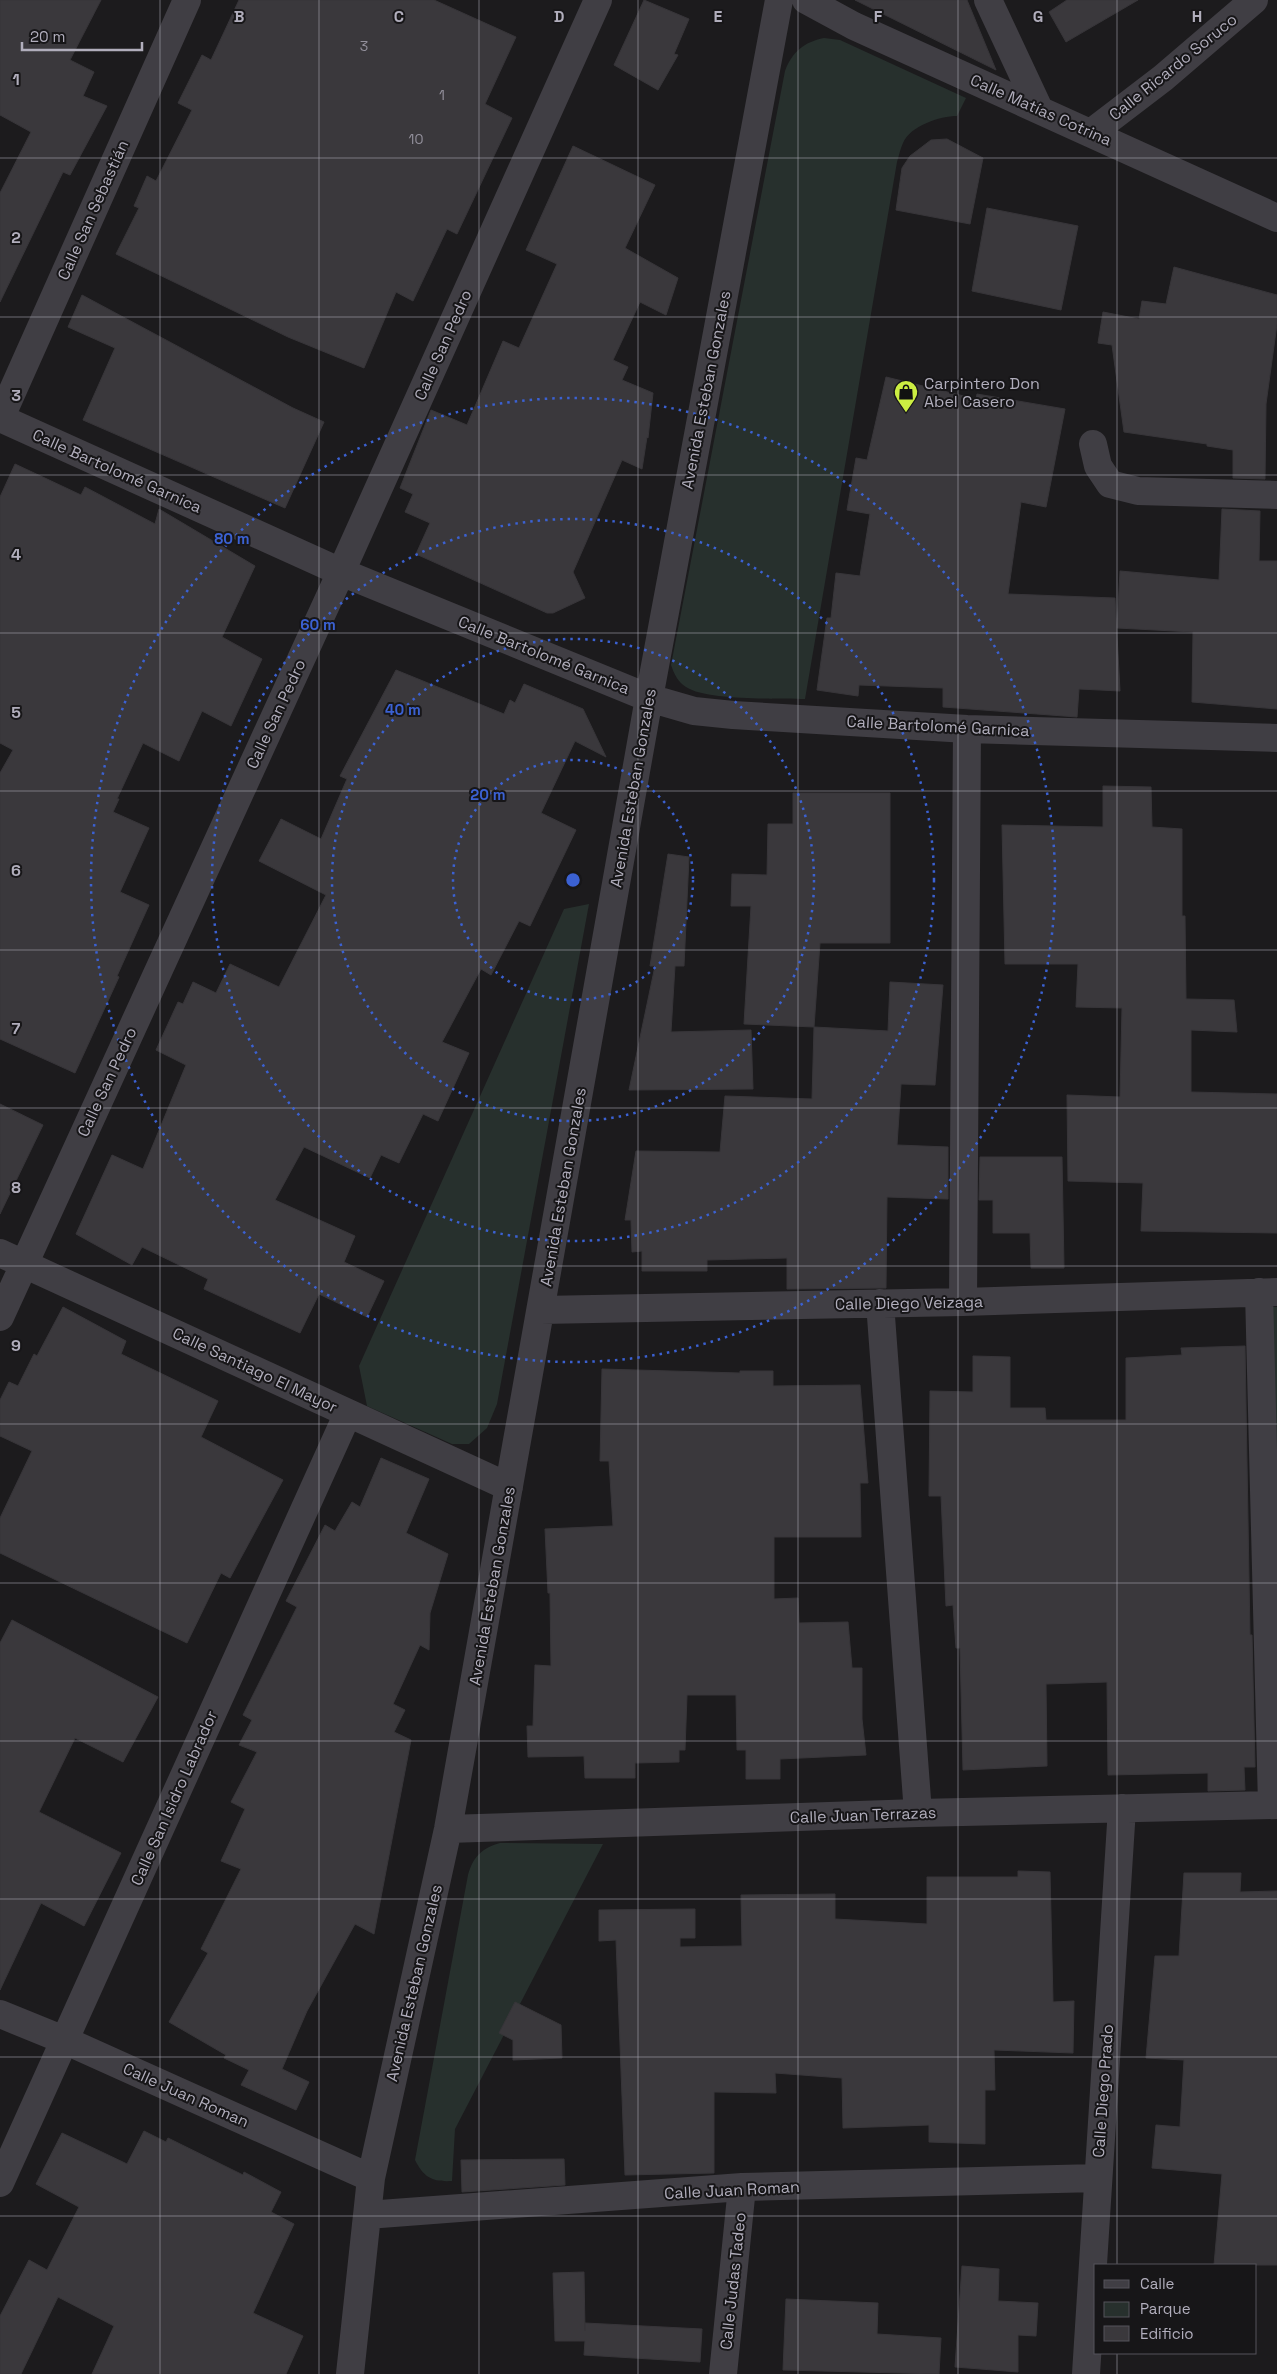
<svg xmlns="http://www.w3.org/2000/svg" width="1277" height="2374" viewBox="0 0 1277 2374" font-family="'Space Grotesk',sans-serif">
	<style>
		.green { fill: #27302d }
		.building { fill: #3a383c; stroke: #373539 }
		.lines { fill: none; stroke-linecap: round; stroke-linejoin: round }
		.minor { stroke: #403e44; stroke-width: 28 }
		.grid { fill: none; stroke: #b1aebc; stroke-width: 1; stroke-opacity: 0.55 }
		.ring { fill: none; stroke: #3b61d2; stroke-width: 2.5; stroke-dasharray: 2.5 5 }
		.labels { text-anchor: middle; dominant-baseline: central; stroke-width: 4; stroke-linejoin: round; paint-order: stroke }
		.number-label { font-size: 14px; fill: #93909c }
		.street-label { font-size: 16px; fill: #b1aebc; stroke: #171618 }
		.poi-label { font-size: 16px; fill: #b1aebc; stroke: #171618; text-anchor: start }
		.grid-label { font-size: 16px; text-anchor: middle; font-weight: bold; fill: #b1aebc; stroke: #171618; stroke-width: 4; stroke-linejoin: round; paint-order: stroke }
		.centre { fill: #3b61d2; stroke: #171618; stroke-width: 2.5 }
		.ring-label { font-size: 15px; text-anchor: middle; font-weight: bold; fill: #3b61d2; stroke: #171618; stroke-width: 4; stroke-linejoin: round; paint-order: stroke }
	</style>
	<rect width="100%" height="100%" fill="#1c1b1d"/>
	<path class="green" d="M824,38L840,40L966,98L957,116C940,116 910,126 903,143C900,149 899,156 897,162L805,699C778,698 707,701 686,687C678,682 674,674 671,665L785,71C792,52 804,42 824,38Z
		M589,904L497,1404L487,1428L469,1444H452L367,1406L359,1366L564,909Z
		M1270,1307H1277V1557Z
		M500,1843L603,1844L455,2129L452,2181C433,2182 424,2178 415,2160L468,1875C473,1857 482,1848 500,1843Z"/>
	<path class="building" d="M0,0H101L70,60L94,72L83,96L107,106L70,175L63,172L0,302V193L31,132L0,115Z
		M239,0H434L516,37L485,104L512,118L457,234L447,229L413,301L396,292L364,368L288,337L116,254L139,208L134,206L147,176L156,181L192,110L178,103L202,55L211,60Z
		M644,0L689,19L674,54L678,55L658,90L614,65Z
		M855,0H967L996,70Z
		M1067,0H1138L1066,42L1049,12Z
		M947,139L983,158L970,224L896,210L902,168L910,156L931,140Z
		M573,146L655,185L625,248L678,278L666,315L640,302L613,360L628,367L622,380L653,393L648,438L647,437L642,469L622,460L573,572L585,598L553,613H547L416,554L430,523L405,512L413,494L400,488L431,410L467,425L503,341L519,348L557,264L526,250Z
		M987,208L1078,226L1061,310L972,291Z
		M1174,267L1277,295V324L1266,404L1265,479L1233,478V450L1207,446V444L1124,432L1112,345L1098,343L1103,312L1139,319L1142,301L1166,304Z
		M82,295L293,408L324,422L285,508L83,420L115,348L68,327Z
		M886,377L976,399L977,394L1065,409L1046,507L1021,502L1008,594L1115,598L1120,691L1079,689L1077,717L943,707V688L859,685L858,696L817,690L827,618H831L836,573L860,576L870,514L847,510L856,458L867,460Z
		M15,464L81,495L85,487L155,524L159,509L255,566L222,637L262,659L231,726L202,711L179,761L143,743L117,799H119L113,812L149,828L120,892L149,905L117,976L119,977L75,1073L0,1039V773L13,750L0,743V497Z
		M1222,509L1260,511L1259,561H1277V709L1192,702L1193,632L1117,628L1120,571L1219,580Z
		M396,670L504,714L510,700L515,703L524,684L583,709L606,757L575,741L541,813L576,830L530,926L519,921L491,975L481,969L442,1042L469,1053L438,1121L423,1114L399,1163L381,1155L370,1178L304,1147L275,1200L355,1236L344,1262L384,1281L367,1317L319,1294L300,1333L204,1289L208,1279L142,1247L132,1265L76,1234L112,1155L143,1169L186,1065L156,1050L178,1002L183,1004L193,982L216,993L230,964L279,987L326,895L259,861L281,819L321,839L347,779L340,776Z
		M1103,786L1151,787L1152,827L1182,829V916H1185L1186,999L1234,1000L1237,1032L1191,1030V1092L1277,1094V1233L1141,1231L1143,1183L1068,1181L1067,1095L1120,1097L1122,1008L1076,1007L1078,964H1005L1002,825L1103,827Z
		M793,793H890V943H820L814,1027L744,1024L751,906H731L732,874L767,875L768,824H793Z
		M668,854L689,857L684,966H675L671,1032L751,1030L753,1089L629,1090L655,966H650Z
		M890,982L943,985L935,1085L901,1084L897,1145L948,1147V1199L887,1197L886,1288L787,1289V1258L707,1260V1271H642V1251L632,1252L631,1220H625L636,1151L720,1152L725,1096L812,1099L814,1027L888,1031Z
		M0,1104L43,1125L0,1214Z
		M980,1157H1062L1064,1268H1031L1030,1233H993V1200H979Z
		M63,1307L126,1341L121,1354L218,1401L201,1437L283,1480L230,1578L221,1573L187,1643L0,1553V1518L32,1451L0,1436V1400L9,1382L18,1386L34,1354L37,1356Z
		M1245,1346L1250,1635H1252L1255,1767H1244L1245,1790L1208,1791V1773L1108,1775L1107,1682L1046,1684L1047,1766L963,1770L960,1648H956L953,1605L946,1606L941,1496H929L930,1391L973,1392V1356L1010,1357V1408H1045L1046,1420H1126V1358L1182,1355L1181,1348Z
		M602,1369L740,1373V1371H773V1386L860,1385L868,1483H860L861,1537H774V1599L798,1598L799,1623L848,1622L852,1668H862V1719L866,1755L780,1759V1779H746V1750H737L736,1695H687L685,1750H679V1762L635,1763V1778H585L584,1756L528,1757L527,1726H533L535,1665L551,1666L550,1593H548L545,1529L613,1526L609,1461H600Z
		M381,1458L429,1479L406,1533L448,1554L430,1613L429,1650L420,1645L393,1704L405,1710L394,1732L411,1740L374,1934L355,1924L307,2011L282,2069L309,2082L296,2110L241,2085L249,2070L224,2058L226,2055L169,2022L208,1953L201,1949L241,1869L221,1861L245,1809L231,1802L257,1752L239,1745L252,1720L243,1715L297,1607L286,1601L325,1525L335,1531L352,1502L360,1507Z
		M12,1620L158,1697L123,1762L75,1738L39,1812L121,1853L84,1926L41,1903L0,1990V1643Z
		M1018,1871L1050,1872L1053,2002L1074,2001L1073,2053L994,2050L995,2090H985V2144L929,2142V2125L843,2128L842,2078L775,2073L776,2093L714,2092V2173L625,2175L616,1940L599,1941V1910L695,1909V1938H680V1947L742,1946L741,1895L835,1894V1919L927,1924V1877H1018Z
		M1184,1873H1241L1240,1892L1277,1891V2265H1214L1222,2174L1152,2168L1156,2125L1180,2127L1184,2060L1146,2058L1155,1956H1179Z
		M515,2002L561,2025L562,2058L513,2060V2040L499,2033Z
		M144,2131L166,2142L168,2138L243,2175L244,2172L281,2192L271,2212L294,2224L253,2313L303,2336L286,2374H92L114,2326L58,2297L21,2374H0V2316L29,2260L47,2270L79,2207L36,2184L62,2133L127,2164Z
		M564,2159L565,2185L462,2192L461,2160Z
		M962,2266L999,2269L998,2301L1038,2303L1036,2336L1018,2335V2372L955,2367Z
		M584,2272L585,2331V2323L702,2329L700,2362L584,2355L585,2341H555L553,2273Z
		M786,2299L878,2303L877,2334L941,2338L939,2374L783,2370Z"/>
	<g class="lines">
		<path class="minor" d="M806,0L854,26L1277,218
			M988,0L1039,109
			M1091,133L1163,78L1254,0
			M0,418L341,572L649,698L694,711L733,715L967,729L1277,738
			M0,419L187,0
			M1093,444L1098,466L1110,484L1138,491L1277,495
			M0,1253L509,1487
			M1259,1292L1272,1805
			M963,1302L967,729
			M880,1303L918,1813
			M541,1310L963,1302L1277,1292
			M0,1317L341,572L598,0
			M448,1829L918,1813L1277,1805
			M0,2014L64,2040L371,2178
			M0,2183L348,1413
			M367,2215L742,2187L1098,2178
			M350,2374L371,2178L448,1829L649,698L779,0
			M723,2374L742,2187
			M1086,2374L1122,1808"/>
	</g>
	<path class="grid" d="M160,0V2374M319,0V2374M479,0V2374M638,0V2374M798,0V2374M958,0V2374M1117,0V2265M0,158H1277M0,317H1277M0,475H1277M0,633H1277M0,791H1277M0,950H1277M0,1108H1277M0,1266H1277M0,1424H1277M0,1583H1277M0,1741H1277M0,1899H1277M0,2057H1277M0,2216H1277M1117,2353V2374"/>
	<g class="ring">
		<circle cx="573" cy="880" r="120"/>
		<circle cx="573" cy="880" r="241"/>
		<circle cx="573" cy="880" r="361"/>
		<circle cx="573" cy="880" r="482"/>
	</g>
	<defs>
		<g id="shop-pin" transform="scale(1.25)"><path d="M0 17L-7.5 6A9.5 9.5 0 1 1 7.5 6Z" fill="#ccee42" stroke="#171618"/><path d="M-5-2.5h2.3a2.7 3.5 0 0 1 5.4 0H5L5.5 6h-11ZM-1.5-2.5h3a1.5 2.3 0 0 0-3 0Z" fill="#111"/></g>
	</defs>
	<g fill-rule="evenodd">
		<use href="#shop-pin" x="906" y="392"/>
	</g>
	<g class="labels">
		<g class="number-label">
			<text x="364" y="46">3</text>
			<text x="442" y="95">1</text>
			<text x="416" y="139">10</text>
		</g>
		<g class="street-label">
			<text transform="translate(1173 67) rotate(-39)">Calle Ricardo Soruco</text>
			<text transform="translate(1041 110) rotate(24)">Calle Matías Cotrina</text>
			<text transform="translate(93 210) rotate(-66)">Calle San Sebastián</text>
			<text transform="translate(443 345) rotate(-66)">Calle San Pedro</text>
			<text transform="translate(706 390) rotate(-79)">Avenida Esteban Gonzales</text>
			<text transform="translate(117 471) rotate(24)">Calle Bartolomé Garnica</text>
			<text transform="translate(544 655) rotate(22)">Calle Bartolomé Garnica</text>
			<text transform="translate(276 714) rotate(-65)">Calle San Pedro</text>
			<text transform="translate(938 726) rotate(3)">Calle Bartolomé Garnica</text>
			<text transform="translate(633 788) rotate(-80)">Avenida Esteban Gonzales</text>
			<text transform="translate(107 1082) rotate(-65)">Calle San Pedro</text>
			<text transform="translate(563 1187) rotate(-80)">Avenida Esteban Gonzales</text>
			<text transform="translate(909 1303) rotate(-1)">Calle Diego Veizaga</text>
			<text transform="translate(255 1370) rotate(25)">Calle Santiago El Mayor</text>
			<text transform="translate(492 1586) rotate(-80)">Avenida Esteban Gonzales</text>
			<text transform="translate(174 1798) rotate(-66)">Calle San Isidro Labrador</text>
			<text transform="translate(863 1815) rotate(-2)">Calle Juan Terrazas</text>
			<text transform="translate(414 1983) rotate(-77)">Avenida Esteban Gonzales</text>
			<text transform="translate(1103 2091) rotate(-86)">Calle Diego Prado</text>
			<text transform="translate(186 2095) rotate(24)">Calle Juan Roman</text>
			<text transform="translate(732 2190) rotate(-3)">Calle Juan Roman</text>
			<text transform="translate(733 2281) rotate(-84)">Calle Judas Tadeo</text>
		</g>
		<g class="poi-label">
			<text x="924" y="383">Carpintero Don<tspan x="924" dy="18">Abel Casero</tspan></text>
		</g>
	</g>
	<g class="grid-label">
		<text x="239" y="22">B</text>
		<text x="399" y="22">C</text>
		<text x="559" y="22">D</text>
		<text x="718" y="22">E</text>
		<text x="878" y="22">F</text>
		<text x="1038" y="22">G</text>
		<text x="1197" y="22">H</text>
		<text x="16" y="85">1</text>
		<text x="16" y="243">2</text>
		<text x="16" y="401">3</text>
		<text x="16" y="560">4</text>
		<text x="16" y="718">5</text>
		<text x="16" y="876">6</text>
		<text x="16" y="1034">7</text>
		<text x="16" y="1193">8</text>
		<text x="16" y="1351">9</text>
	</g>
	<circle cx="573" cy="880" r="8" class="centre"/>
	<g class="ring-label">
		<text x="232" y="544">80 m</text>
		<text x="318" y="630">60 m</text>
		<text x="403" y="715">40 m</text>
		<text x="488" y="800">20 m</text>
	</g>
	<rect x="1094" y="2264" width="162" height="90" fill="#171618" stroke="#55535a"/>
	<rect x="1104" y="2280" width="25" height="8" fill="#403e44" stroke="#55535a"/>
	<text x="1140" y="2289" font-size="15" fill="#b1aebc">Calle</text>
	<rect x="1104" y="2302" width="25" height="15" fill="#27302d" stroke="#55535a"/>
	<text x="1140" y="2314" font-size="15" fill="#b1aebc">Parque</text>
	<rect x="1104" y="2326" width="25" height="15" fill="#3a383c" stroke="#55535a"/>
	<text x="1140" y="2339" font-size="15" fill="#b1aebc">Edificio</text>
	<path d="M22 42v8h120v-8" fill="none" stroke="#b1aebc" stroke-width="2.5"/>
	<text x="30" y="42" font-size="15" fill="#b1aebc" stroke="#171618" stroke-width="4" paint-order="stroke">20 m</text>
</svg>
